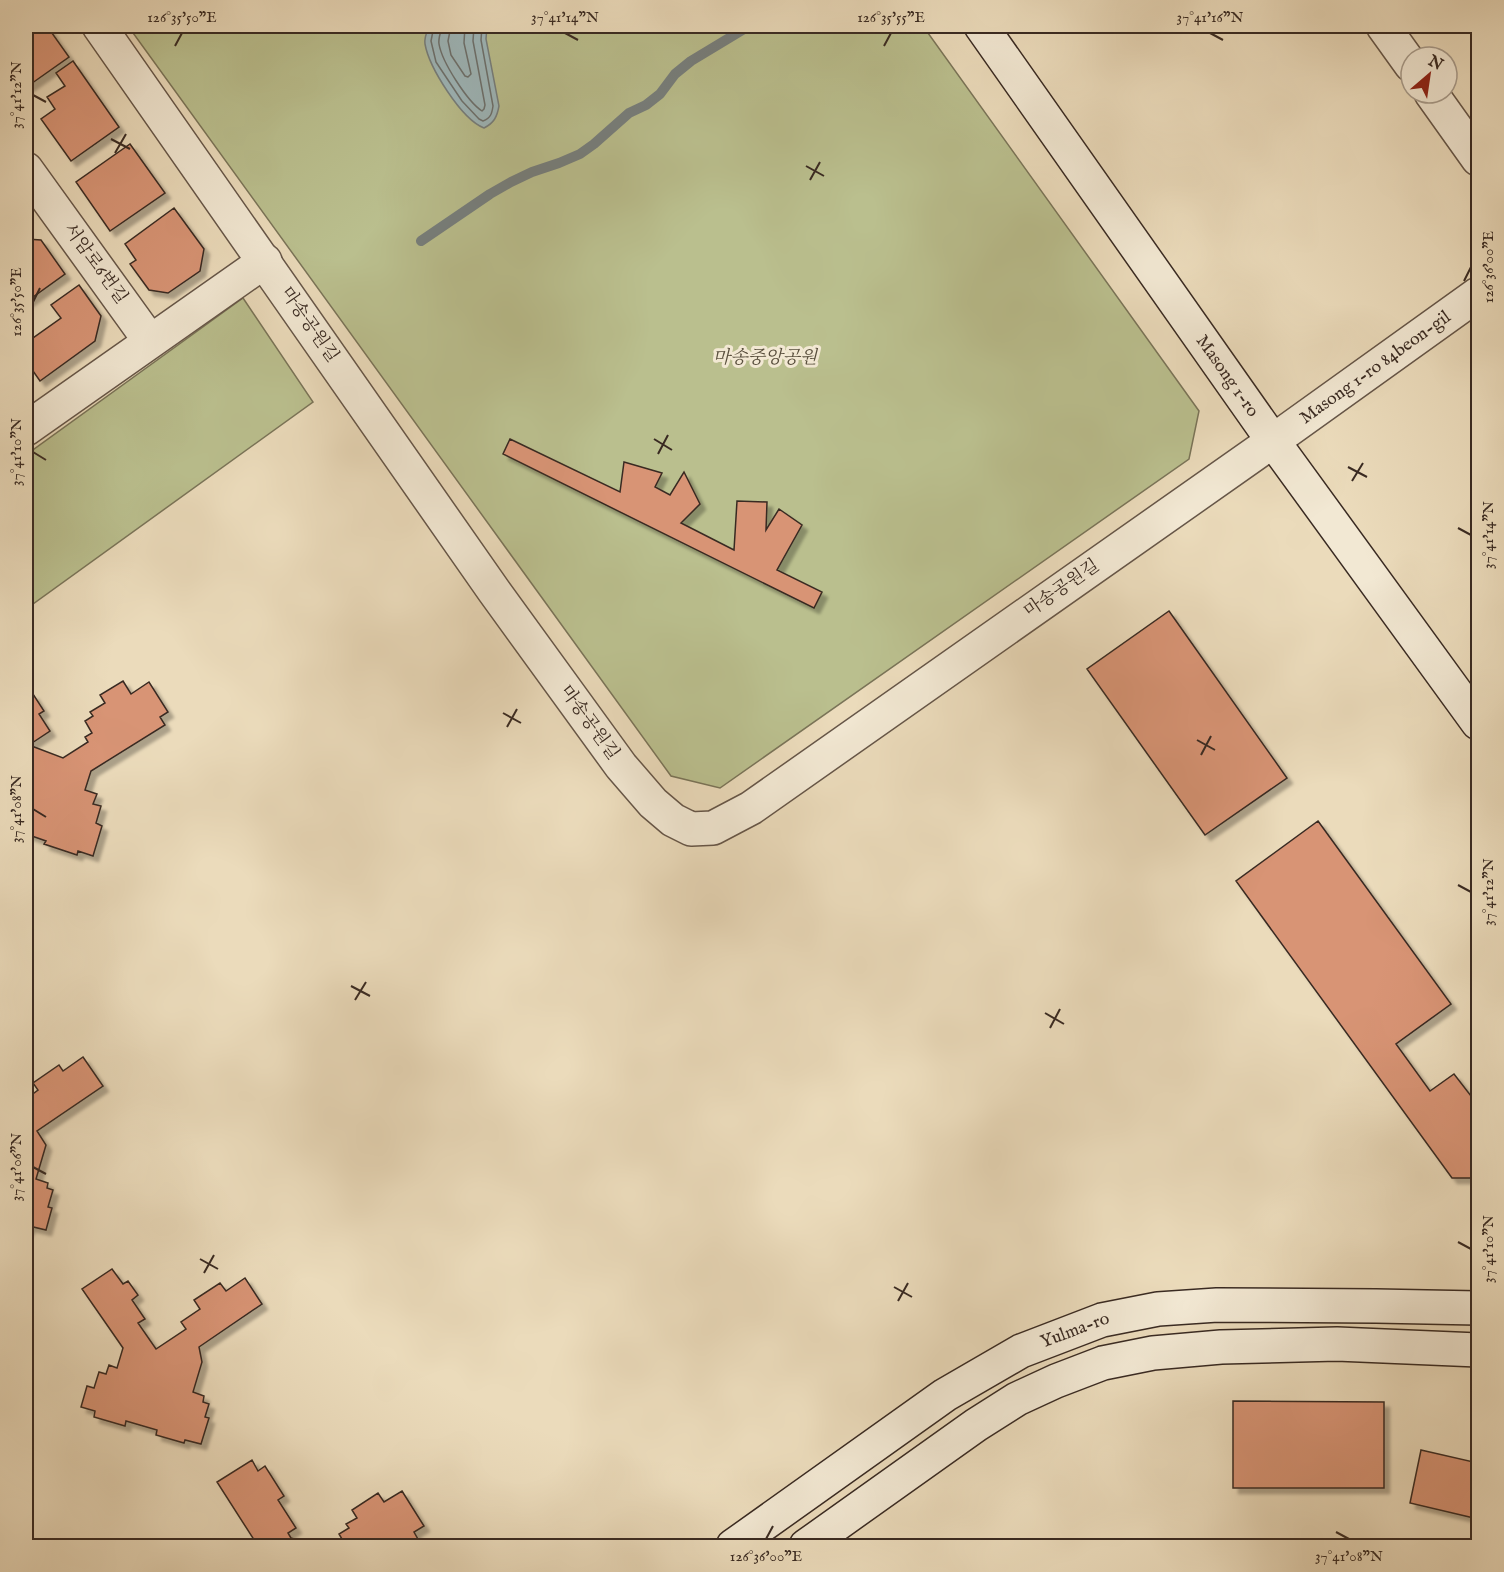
<svg xmlns="http://www.w3.org/2000/svg" width="1504" height="1572" viewBox="0 0 1504 1572" font-family="'IM FELL English','Noto Serif KR',serif">
	<style>
		.green { fill: #babf8e; stroke: #7a7458; stroke-width: 1.5 }
		.water { fill: #9eb8bc; stroke: #767f7e; stroke-width: 1.5 }
		.lines { fill: none; stroke-linecap: round; stroke-linejoin: round }
		.shore { stroke: #6c716f; stroke-width: 1.5 }
		.stream { stroke: #767f7e; stroke-width: 10 }
		.building { fill: #d89475; stroke: #392a22; stroke-width: 1.5; filter: url(#shadow) }
		.street-casing { stroke: #665648; stroke-width: 36 }
		.secondary-casing { stroke: #392a22; stroke-width: 36 }
		.street { stroke: #f2e8d3; stroke-width: 33 }
		.secondary { stroke: #f2e8d3; stroke-width: 33 }
		.ticks { fill: none; stroke: #392a22; stroke-width: 2 }
		.labels { text-anchor: middle; dominant-baseline: central; stroke-width: 6; stroke-linejoin: round; paint-order: stroke }
		.street-label { font-size: 18px; fill: #392a22; stroke: #f2e8d3 }
		.park-label { font-size: 18px; font-style: italic; fill: #594f3d; stroke: #f2e8d3 }
		.neatline { fill: none; stroke: #392a22; stroke-width: 2 }
		.ticks-label { font-size: 15px; text-anchor: middle; fill: #392a22 }
	</style>
	<defs>
		<filter id="shadow"><feDropShadow dx="5.5" dy="5.5" stdDeviation="1.5" flood-color="#0004"/></filter>
	</defs>
	<rect width="100%" height="100%" fill="#ebdbbb"/>
	<filter id="stains"><feTurbulence type="fractalNoise" baseFrequency=".00333" numOctaves="4"/><feColorMatrix values="0 0 0 0 .2 0 0 0 0 .09 0 0 0 0 .02 0 0 0 .5 -.17"/></filter>
	<radialGradient id="worn" r=".72"><stop offset=".6" stop-color="#630" stop-opacity="0"/><stop offset="1" stop-color="#630" stop-opacity=".3"/></radialGradient>
	<path class="green" d="M128,26H923L1199,411L1189,459L720,788L671,776Z
		M243,298L313,402L26,609V455Z"/>
	<path class="water" d="M429,26H487L486,39L499,106C497,117 494,123 484,128C461,119 429,67 425,44C424,38 427,31 429,26Z"/>
	<g class="lines">
		<path class="shore" d="M434,26L431,41L436,62L462,101L479,119L483,121C491,118 492,113 493,106L481,40L482,26
			M442,26C441,32 438,38 439,44C442,62 467,101 482,111L484,109L485,105L473,41L474,26
			M451,26L448,41L451,55L465,76L468,77L471,74L464,43L465,26"/>
		<path class="stream" d="M421,241L490,194L511,182L532,172L559,163L580,154L594,144L629,113L646,105L660,94L675,74L691,61L749,26"/>
	</g>
	<path class="building" d="M26,26H47L69,57L28,86L26,82Z
		M73,61L119,127L71,161L41,119L55,109L47,97L65,86L56,73Z
		M130,144L165,193L110,231L76,182Z
		M174,208L204,249L200,271L168,293L149,290L130,264L136,260L125,244Z
		M26,239L41,240L65,274L26,302Z
		M79,285L101,316L95,341L40,381L26,361V343L61,318L51,305Z
		M510,439L620,492L624,462L662,473L655,487L670,495L684,472L700,504L681,523L734,550L737,501L767,502L766,530L779,509L802,525L777,570L822,592L814,608L503,454Z
		M1169,611L1287,778L1205,835L1087,669Z
		M123,681L131,694L149,682L168,712L160,717L165,725L91,771L85,790L97,794L93,804L101,806L96,823L102,826L93,856L78,851L77,855L44,844L46,841L26,834V697V698L33,694L44,711L39,714L50,731L29,745L63,758L88,742L85,737L92,733L85,721L93,716L90,712L105,703L100,695Z
		M1318,821L1451,1004L1396,1044L1430,1091L1454,1074L1478,1105V1178H1452L1236,881Z
		M83,1057L103,1086L37,1131L46,1145L36,1179L48,1183L47,1188L53,1190L48,1207L52,1208L46,1230L29,1226L28,1230L26,1229V1108L28,1106L26,1103V1099L38,1090L33,1083L59,1065L63,1071Z
		M112,1269L123,1284L128,1281L138,1295L132,1300L145,1319L138,1323L156,1349L186,1329L181,1322L200,1309L194,1300L220,1283L226,1291L245,1278L262,1304L199,1347L202,1362L193,1392L204,1396L203,1402L209,1404L205,1417L209,1418L201,1444L185,1440L184,1443L156,1435L157,1430L126,1421L125,1426L94,1417L95,1411L81,1407L87,1386L94,1388L99,1372L106,1374L109,1365L117,1368L123,1348L82,1289Z
		M1233,1401L1384,1402V1488H1233Z
		M1421,1450L1478,1463V1519L1410,1503Z
		M252,1460L258,1471L265,1466L284,1496L278,1500L296,1528L288,1533L291,1538L316,1546H258L217,1482Z
		M402,1491L424,1526L414,1532L419,1541L410,1546H346L339,1534L349,1528L346,1524L357,1518L352,1510L378,1493L384,1502Z"/>
	<g class="lines">
		<g class="street-casing">
			<g id="street">
				<path id="s1" d="M99,26L494,591L621,766L653,803L673,820L691,829L713,828L751,808L1273,441L1478,294"/>
				<path d="M1383,26L1411,65"/>
				<path d="M1431,93L1478,159"/>
				<path d="M26,169L150,341"/>
				<path d="M26,429L265,261"/>
			</g>
		</g>
		<g class="secondary-casing">
			<g id="secondary">
				<path id="s2" d="M981,26L1273,441L1478,723"/>
				<path id="s3" d="M733,1546L945,1395L1021,1351L1102,1320L1158,1309L1217,1305L1376,1306L1478,1308"/>
				<path d="M806,1546L976,1425L1017,1399L1056,1381L1103,1363L1153,1353L1221,1347L1337,1344L1478,1350"/>
			</g>
		</g>
		<use href="#street" class="street"/>
		<use href="#secondary" class="secondary"/>
	</g>
	<path class="ticks" d="M565,33L578,40M1210,33L1223,40M175,46L182,33M884,46L891,33M33,95L46,102M111,139L130,149M115,153L126,134M806,166L824,176M810,180L820,162M1464,281L1471,267M33,302L40,288M654,439L672,450M33,452L46,460M658,454L668,435M1348,467L1367,477M1352,481L1363,463M1458,528L1471,535M503,713L521,723M507,727L517,709M1197,740L1215,750M1201,755L1211,736M33,809L46,817M1458,885L1471,892M351,986L370,996M355,1000L366,982M1045,1013L1064,1024M1050,1028L1060,1009M33,1167L46,1174M1458,1242L1471,1249M200,1259L218,1269M204,1273L214,1255M894,1287L912,1297M898,1301L908,1283M1336,1532L1349,1539M766,1539L773,1526"/>
	<g class="labels">
		<g class="street-label">
			<text transform="translate(95 264) rotate(54)">서암로6번길</text>
			<text transform="translate(309 325) rotate(55)">마송공원길</text>
			<text stroke="none"><textPath href="#s1" startOffset="1830">Masong 1-ro 84beon-gil</textPath></text>
			<text stroke="none"><textPath href="#s2" startOffset="428">Masong 1-ro</textPath></text>
			<text transform="translate(1062 589) rotate(-35)">마송공원길</text>
			<text transform="translate(589 723) rotate(54)">마송공원길</text>
			<text stroke="none"><textPath href="#s3" startOffset="406">Yulma-ro</textPath></text>
		</g>
		<g class="park-label">
			<text x="765" y="358">마송중앙공원</text>
		</g>
	</g>
	<rect width="1504" height="1572" fill="none" stroke="#ebdbbb" stroke-width="66"/>
	<g transform="translate(1429 75) rotate(29)"><circle r="28" fill="#f2e8d3" stroke="#a89c8c" stroke-width="1.5"/>
	<path d="M0-4.5L10 22L0 15L-10 22Z" fill="#8f2418"/>
	<text y="-9" font-size="16" font-weight="bold" text-anchor="middle" fill="#392a22">N</text>
	</g>
	<rect x="33" y="33" width="1438" height="1506" class="neatline"/>
	<g class="ticks-label">
		<text x="182" y="22">126°35'50"E</text>
		<text x="565" y="22">37°41'14"N</text>
		<text x="891" y="22">126°35'55"E</text>
		<text x="1210" y="22">37°41'16"N</text>
		<text transform="translate(16 95) rotate(-90)" y="5">37°41'12"N</text>
		<text transform="translate(1488 267) rotate(-90)" y="5">126°36'00"E</text>
		<text transform="translate(16 302) rotate(-90)" y="5">126°35'50"E</text>
		<text transform="translate(16 452) rotate(-90)" y="5">37°41'10"N</text>
		<text transform="translate(1488 535) rotate(-90)" y="5">37°41'14"N</text>
		<text transform="translate(16 809) rotate(-90)" y="5">37°41'08"N</text>
		<text transform="translate(1488 892) rotate(-90)" y="5">37°41'12"N</text>
		<text transform="translate(16 1167) rotate(-90)" y="5">37°41'06"N</text>
		<text transform="translate(1488 1249) rotate(-90)" y="5">37°41'10"N</text>
		<text x="766" y="1561">126°36'00"E</text>
		<text x="1349" y="1561">37°41'08"N</text>
	</g>
	<rect width="100%" height="100%" filter="url(#stains)"/>
	<rect width="100%" height="100%" fill="url(#worn)"/>
</svg>
